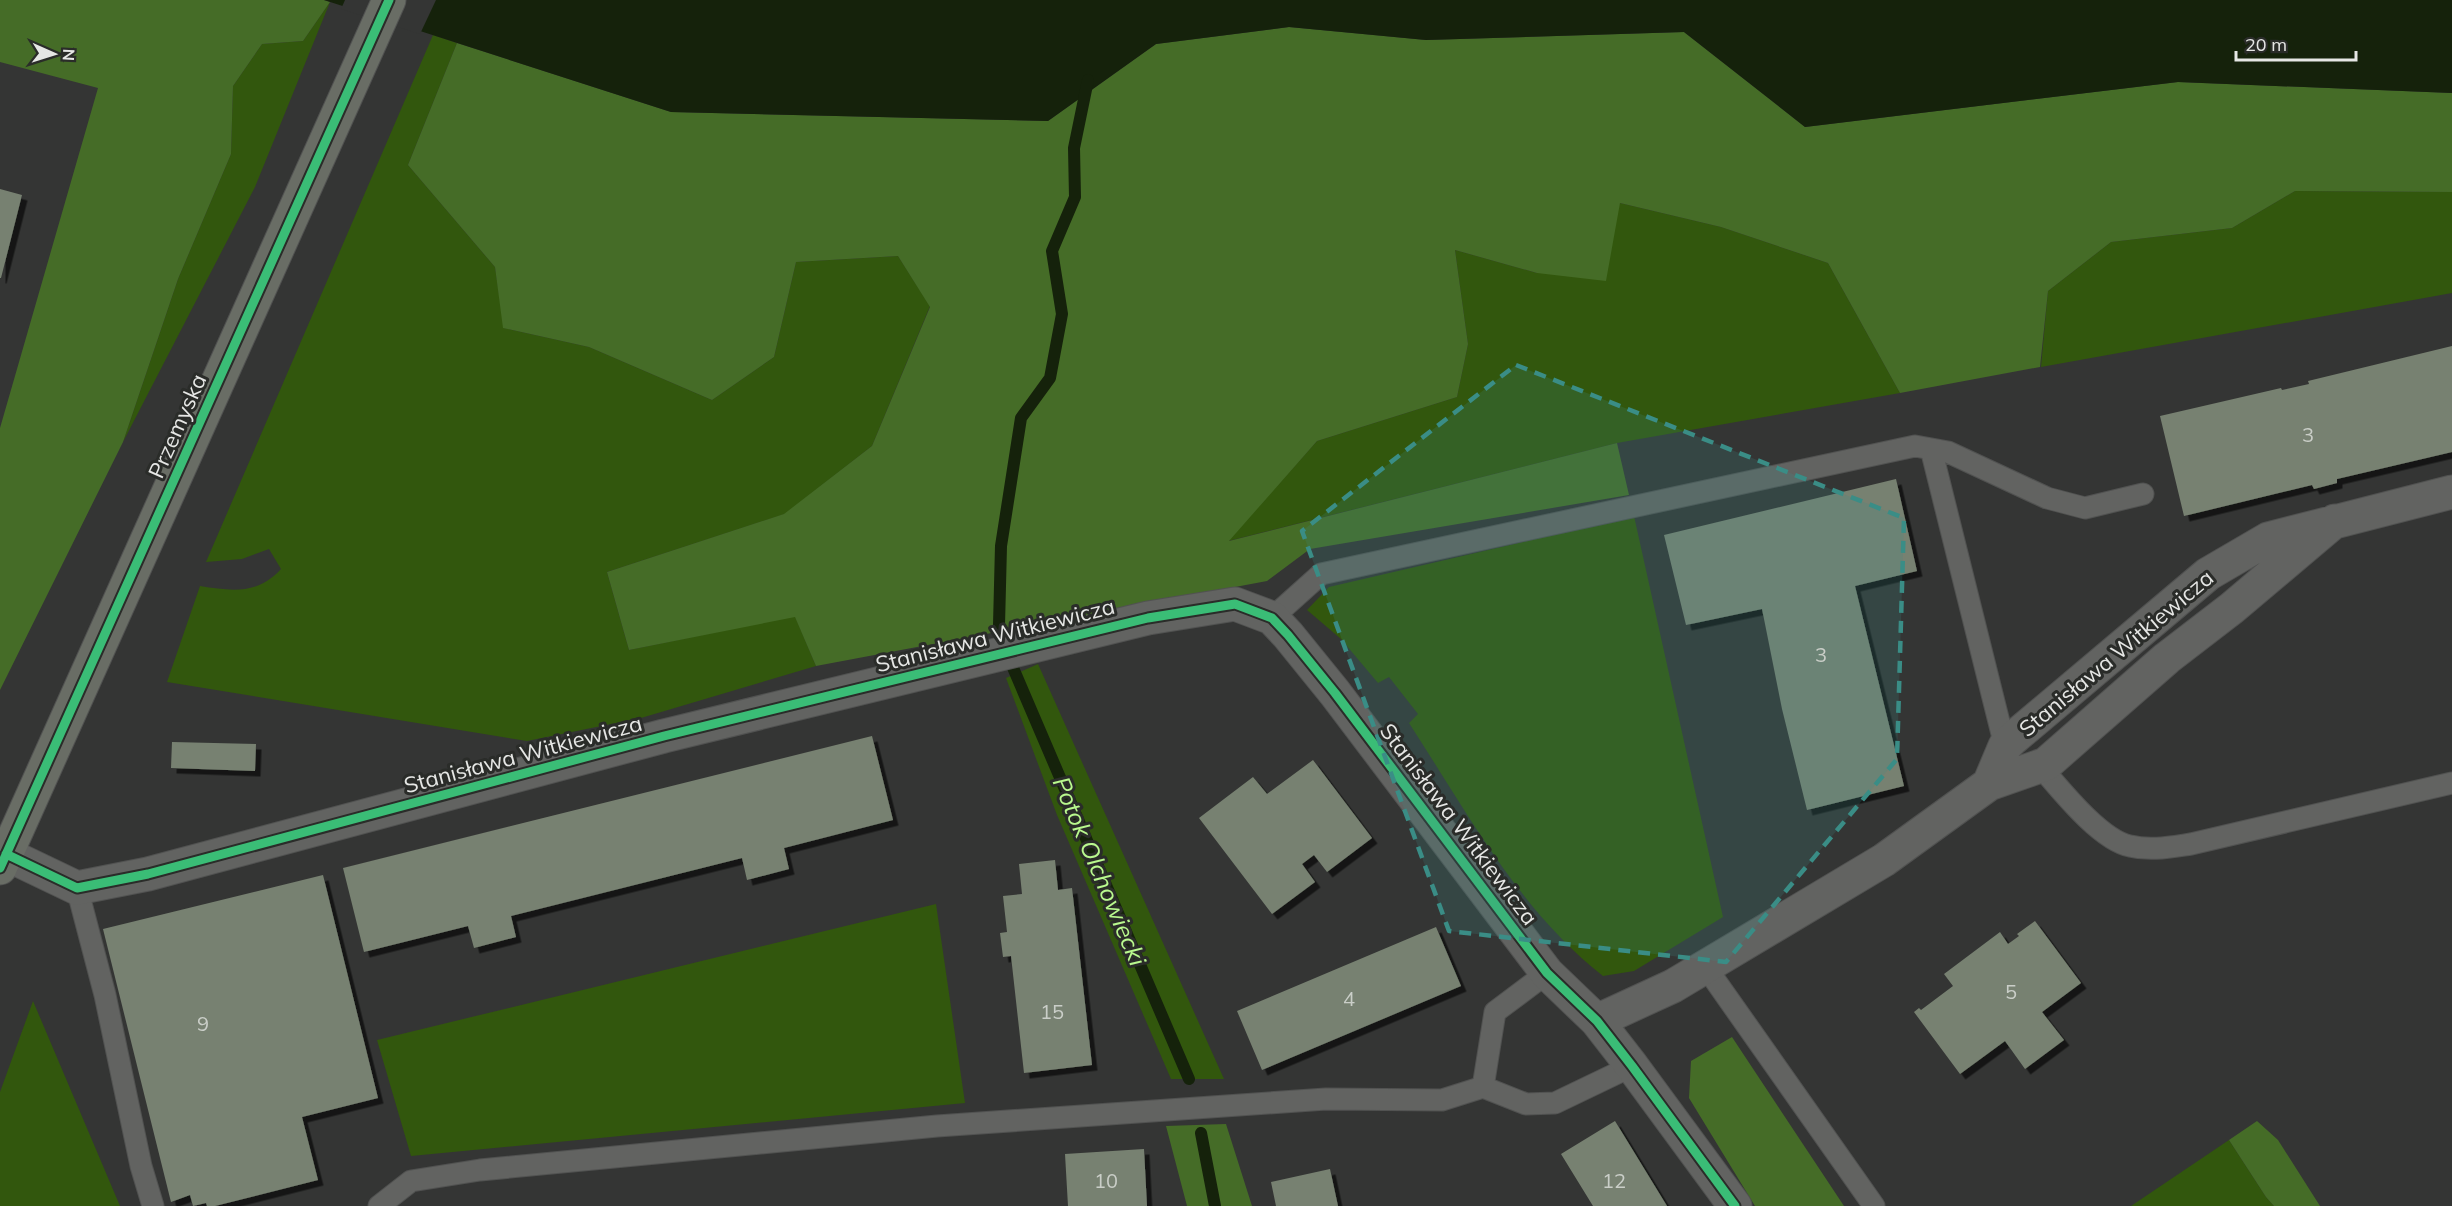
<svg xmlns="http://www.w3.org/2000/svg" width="2452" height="1206" viewBox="0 0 2452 1206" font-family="Mulish,sans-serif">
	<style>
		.green { fill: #32570d }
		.forest { fill: #456c27 }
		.water { fill: #15220b }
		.pier { fill: #343534 }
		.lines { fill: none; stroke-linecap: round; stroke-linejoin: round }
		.stream { stroke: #15220b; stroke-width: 12 }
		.building { fill: #778171; filter: url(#shadow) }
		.service-casing { stroke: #515251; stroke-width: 23 }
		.minor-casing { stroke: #515251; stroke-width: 35 }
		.primary-casing { stroke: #515251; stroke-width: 35 }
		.service { stroke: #626361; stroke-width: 21 }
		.minor { stroke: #626361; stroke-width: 33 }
		.primary { stroke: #696d65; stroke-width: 33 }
		.cycleway-casing { stroke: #2a2c29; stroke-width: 13 }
		.cycleway { stroke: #3abd76; stroke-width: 9 }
		.marked { fill: #3a8d86; fill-opacity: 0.2; stroke: #3a8d86; stroke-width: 4.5; stroke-dasharray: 12 8; stroke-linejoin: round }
		.labels { text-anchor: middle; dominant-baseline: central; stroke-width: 6; stroke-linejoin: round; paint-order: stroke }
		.number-label { font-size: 20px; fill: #cacec8 }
		.street-label { font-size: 22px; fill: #e6e7e5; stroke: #2a2c29 }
		.water-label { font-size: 24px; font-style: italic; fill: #b9f98e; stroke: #2a2c29 }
	</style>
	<defs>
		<filter id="shadow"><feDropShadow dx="5.5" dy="5.5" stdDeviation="0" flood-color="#0009"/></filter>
	</defs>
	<rect width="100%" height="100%" fill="#343534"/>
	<path class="green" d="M330,2L255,187L123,442L178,279L231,154L233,86L262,44L303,41Z
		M433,35L457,43L408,165L495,267L504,328L589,347L712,400L774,357L796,262L898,256L930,306L872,446L785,514L607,572L629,650L795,616L816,666L641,718L527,741L167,682L200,586C232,591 257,595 281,569L269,549L242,559L206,562Z
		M2295,191L2452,192V293L2041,367L2048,291L2111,242L2232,228Z
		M1620,203L1721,227L1828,263L1900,393L1617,443L1228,541L1317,441L1457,397L1468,344L1455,250L1537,273Z
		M1634,516L1723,917L1634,971L1603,976C1518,909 1467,812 1409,723L1418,714L1389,677L1378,683L1341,639L1307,610L1329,587Z
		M1038,664L1224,1079H1171L1057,815L1006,678Z
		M936,904L965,1103L411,1156L377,1040Z
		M33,1001L120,1206H0V1092Z
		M2229,1140L2266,1197L2274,1206H2131Z"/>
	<path class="forest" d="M0,0H324L330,2L303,41L262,44L233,86L231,154L178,279L123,442L0,690V428L98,88L0,62Z
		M1289,27L1426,40L1684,32L1805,127L2178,82L2452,93V192L2295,191L2232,228L2111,242L2048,291L2040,367L1900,393L1828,263L1721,227L1620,203L1606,281L1537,273L1455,250L1468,344L1457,397L1317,441L1229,541L1617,443L1629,495L1310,549L1267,581L816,666L795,617L629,650L607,572L784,514L872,446L930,307L898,256L796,262L774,357L712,400L589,347L503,328L495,267L408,165L457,43L671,112L1048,121L1156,44Z
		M1732,1037L1844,1206H1755L1689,1098L1691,1061Z
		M2257,1121L2278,1140L2320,1206H2274L2266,1197L2229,1140Z
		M1226,1124L1252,1206H1187L1166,1126Z"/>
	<path class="water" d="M324,0H2452V93L2178,82L1805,127L1684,32L1426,40L1289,27L1156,44L1048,121L671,112Z"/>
	<path class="pier" d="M345,0H436L420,34L341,9Z"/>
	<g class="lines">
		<path class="stream" d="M999,625L1001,546L1021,418L1050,378L1062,314L1052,251L1075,197L1074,148L1088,80
			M1011,663L1189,1079
			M1201,1133L1215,1206"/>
	</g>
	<path class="building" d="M0,189L22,195L1,278H0Z
		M2452,346V452L2337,479V483L2314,489L2312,485L2184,516L2160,416L2281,388L2282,390L2309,384L2308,381Z
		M1896,479L1917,571L1855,586L1904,786L1807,810L1782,709L1762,609L1686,625L1664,535Z
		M872,736L893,820L784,848L789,869L747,880L742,858L511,916L516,937L474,948L468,926L364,952L343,868Z
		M172,742L256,744L255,771L171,768Z
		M1313,760L1372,838L1327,872L1314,855L1302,864L1315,882L1272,914L1199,818L1253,777L1267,794Z
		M1055,860L1058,890L1072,888L1092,1065L1024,1073L1011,956L1003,957L1000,933L1007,932L1003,896L1022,894L1019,864Z
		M323,875L378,1098L302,1117L318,1180L215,1206H207L206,1203L193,1206L190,1195L171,1202L103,929Z
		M2035,921L2081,983L2042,1012L2064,1040L2025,1069L2005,1041L1960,1074L1914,1012L1919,1008L1921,1010L1953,986L1944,974L2000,932L2008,944L2019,936L2017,934Z
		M1436,927L1461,986L1262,1070L1237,1011Z
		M1615,1121L1667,1206H1593L1561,1154Z
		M1144,1149L1147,1206H1068L1065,1154Z
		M1330,1169L1338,1206H1276L1271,1182Z"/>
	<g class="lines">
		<g class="service-casing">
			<path id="service" d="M1931,449L2005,746
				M1272,618L1321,574L1915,446L1948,452L2047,498L2085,508L2143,494
				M2040,766C2060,789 2100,840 2130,846C2150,851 2170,847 2191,844L2452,783
				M77,888L105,995L141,1166L153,1206
				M1705,966L1874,1206
				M1483,1087L1526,1104L1555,1103L1632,1066
				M379,1206L411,1181L480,1170L937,1126L1326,1099L1442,1100L1483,1087L1495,1012L1547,973"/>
		</g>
		<g class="minor-casing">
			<path id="minor" d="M1989,784L2005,746L2011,740L2208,574L2268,539L2452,492
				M6,854L77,888L148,874L664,736L1148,618L1235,604L1272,618L1288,635L1335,693L1547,973L1597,1021L1632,1066L1735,1206
				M1597,1021L1673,986L1884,860L1989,784L2046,764L2167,658L2232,608L2335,521"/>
		</g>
		<g class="primary-casing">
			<path id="primary" d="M0,868L389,0"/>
		</g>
		<use href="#service" class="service"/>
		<use href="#minor" class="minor"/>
		<use href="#primary" class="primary"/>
		<g class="cycleway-casing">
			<path id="cycleway" d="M6,854L77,888L148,874L664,736L1148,618L1235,604L1272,618L1288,635L1335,693L1547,973L1597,1021L1632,1066L1735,1206
				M0,868L389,0"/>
		</g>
		<use href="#cycleway" class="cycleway"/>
	</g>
	<path class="marked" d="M1516,365L1904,518L1897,759L1726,962L1449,931L1302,531Z"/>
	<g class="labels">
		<g class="number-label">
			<text x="2308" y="434">3</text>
			<text x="1821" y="654">3</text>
			<text x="2011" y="991">5</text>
			<text x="1349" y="998">4</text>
			<text x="1052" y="1011">15</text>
			<text x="203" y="1023">9</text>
			<text x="1106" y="1180">10</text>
			<text x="1614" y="1180">12</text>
		</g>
		<g class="street-label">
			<text transform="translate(177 426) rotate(-66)">Przemyska</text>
			<text transform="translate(995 635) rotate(-14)">Stanisława Witkiewicza</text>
			<text transform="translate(2116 653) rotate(-40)">Stanisława Witkiewicza</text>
			<text transform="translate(523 754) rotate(-15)">Stanisława Witkiewicza</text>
			<text transform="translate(1459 824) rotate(53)">Stanisława Witkiewicza</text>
		</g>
		<g class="water-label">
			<text transform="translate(1100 871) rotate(67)">Potok Olchowiecki</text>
		</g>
	</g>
	<g transform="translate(54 54) rotate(93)" stroke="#2a2c29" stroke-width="4.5" paint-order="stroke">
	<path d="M0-4.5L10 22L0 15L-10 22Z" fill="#e6e7e5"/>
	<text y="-9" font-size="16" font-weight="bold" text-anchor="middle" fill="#e6e7e5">N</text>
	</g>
	<path d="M2236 51v9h120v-9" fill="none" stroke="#e6e7e5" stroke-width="3"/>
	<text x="2245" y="51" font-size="18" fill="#e6e7e5" stroke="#2a2c29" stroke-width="4.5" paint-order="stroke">20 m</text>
</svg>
